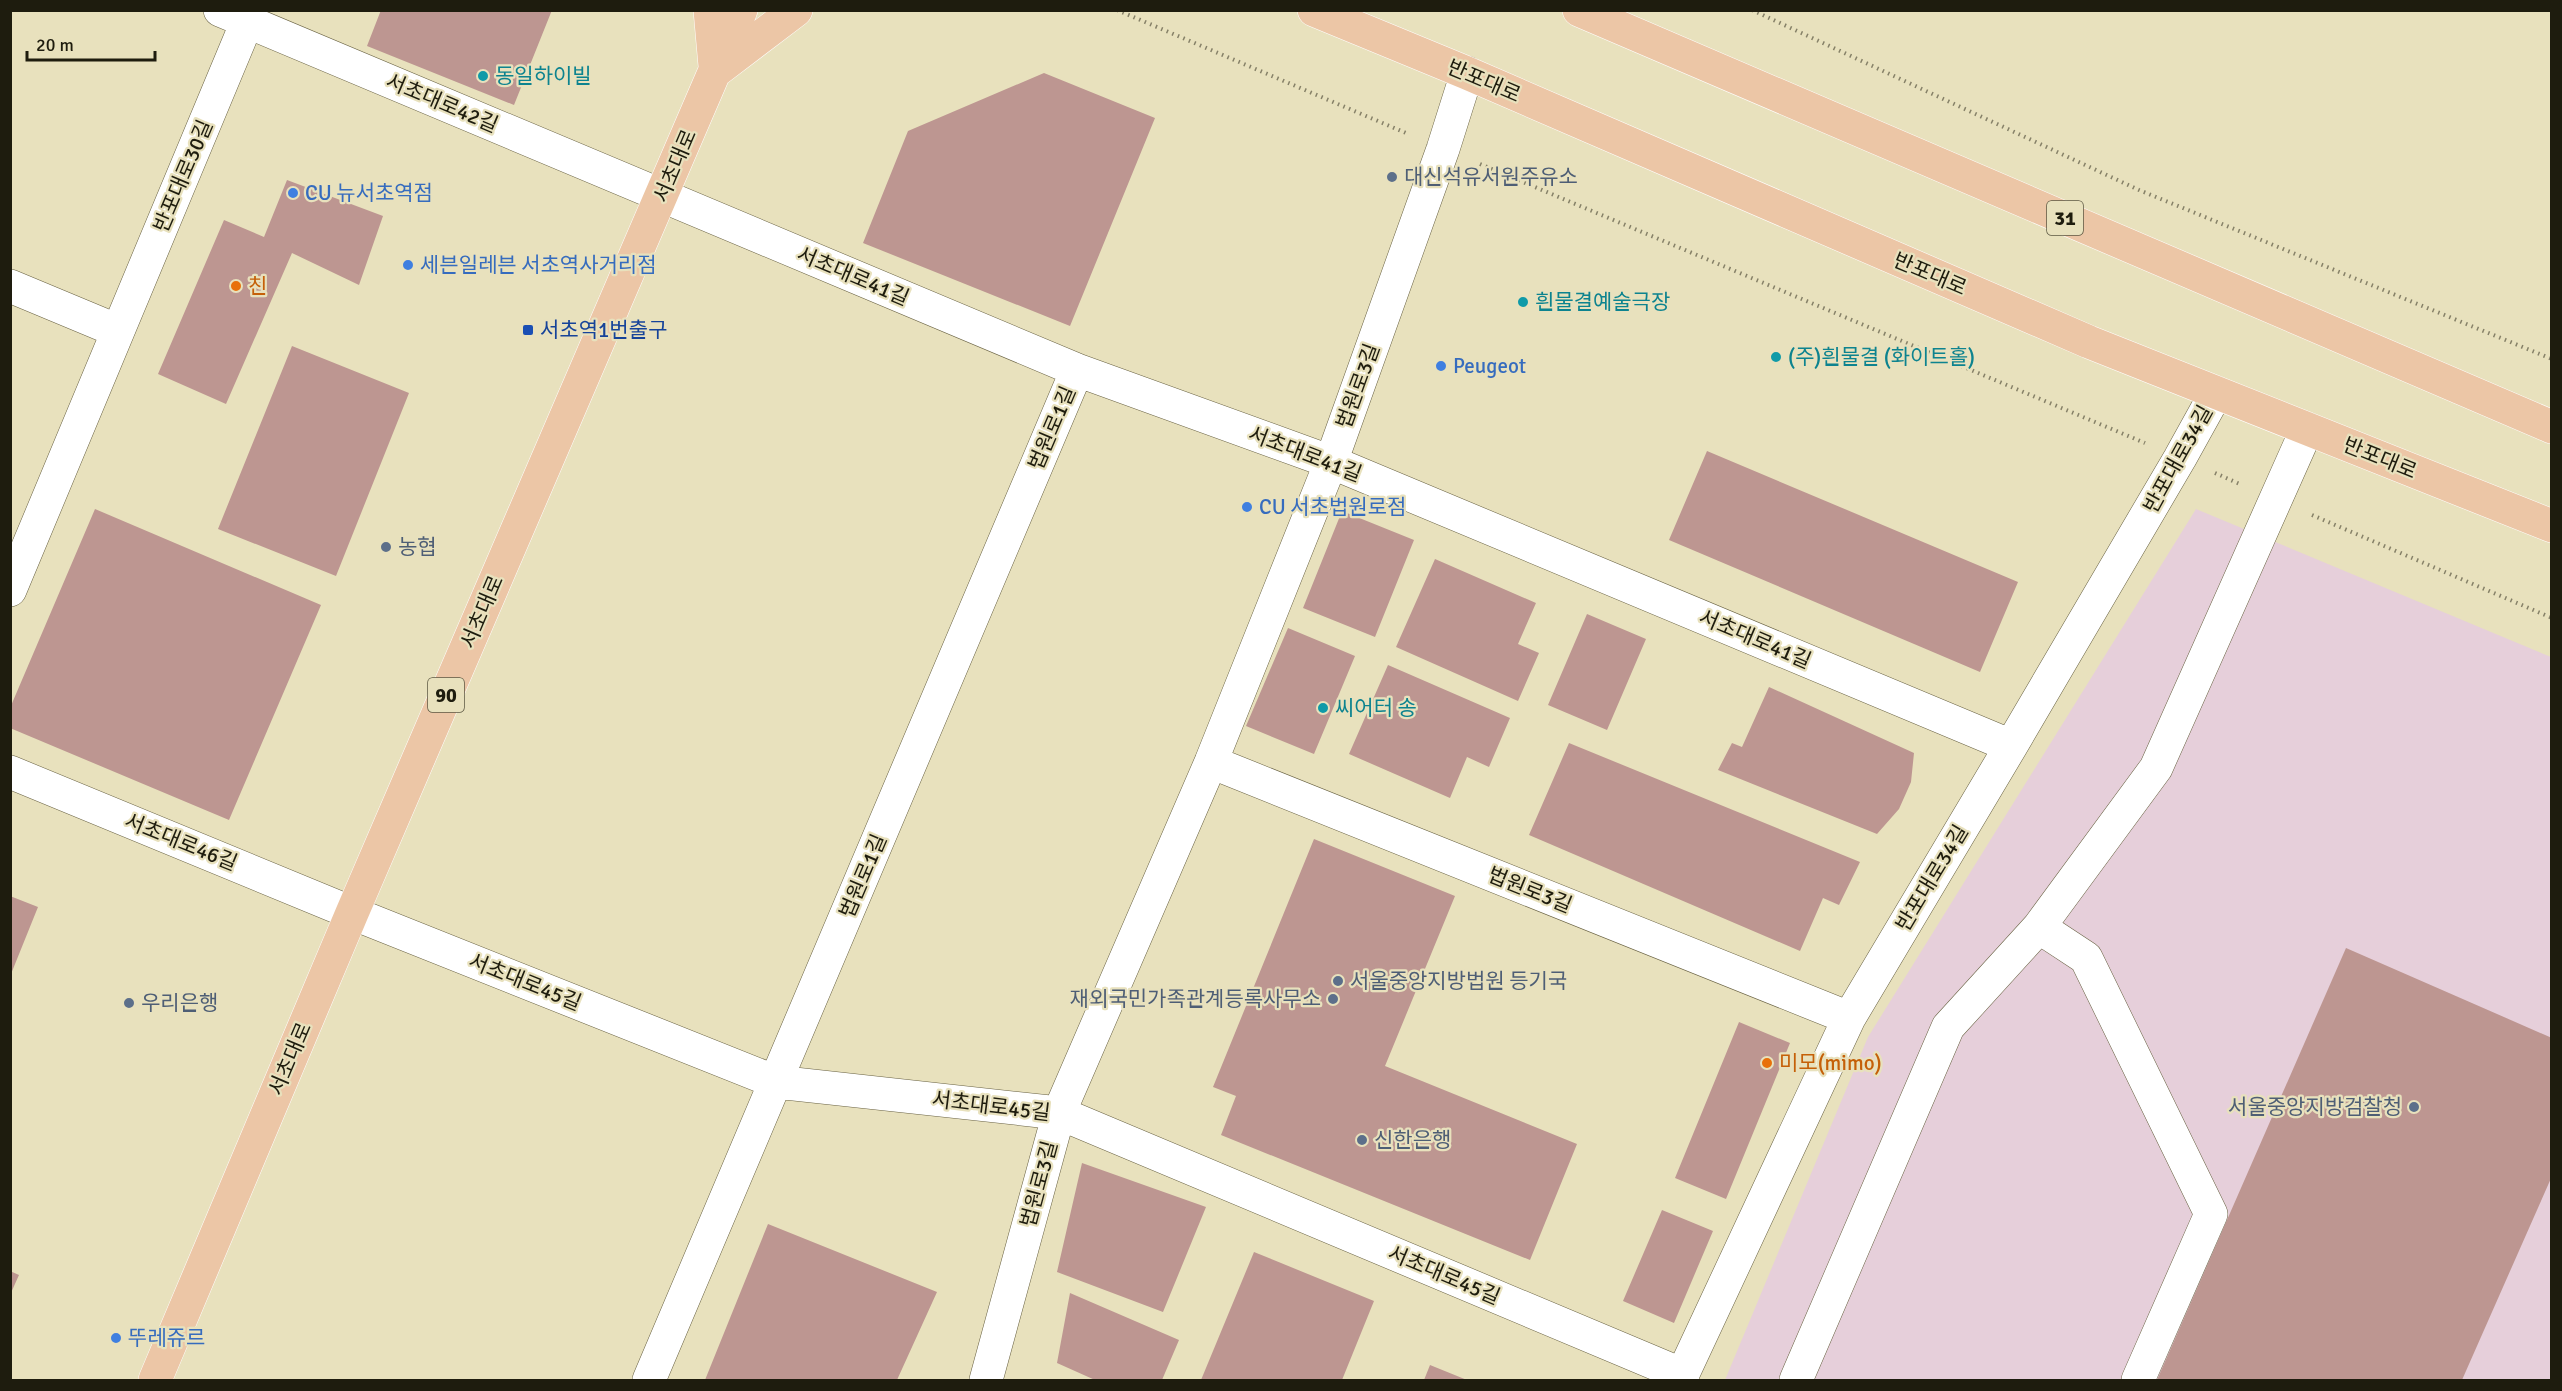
<svg xmlns="http://www.w3.org/2000/svg" width="2562" height="1391" viewBox="0 0 2562 1391" font-family="Signika,'Noto Sans KR',sans-serif">
	<style>
		.commercial { fill: #e6cfda }
		.building { fill: #bd9691 }
		.lines { fill: none; stroke-linecap: round; stroke-linejoin: round }
		.minor-casing { stroke: #696243; stroke-width: 34 }
		.major-casing { stroke: #fff; stroke-width: 34 }
		.path { stroke: #868168; stroke-width: 4; stroke-dasharray: 1.5 4.5; stroke-linecap: butt }
		.minor { stroke: #fff; stroke-width: 33 }
		.major { stroke: #ecc6a6; stroke-width: 33 }
		.culture-dot { fill: #0f9aa8; stroke: #e8e1bd; stroke-width: 2 }
		.service-dot { fill: #5c6f8a; stroke: #e8e1bd; stroke-width: 2 }
		.shop-dot { fill: #3f7fe0; stroke: #e8e1bd; stroke-width: 2 }
		.food-dot { fill: #e8710a; stroke: #e8e1bd; stroke-width: 2 }
		.transit-dot { fill: #1a4fb4; stroke: #e8e1bd; stroke-width: 2 }
		.labels { text-anchor: middle; dominant-baseline: central; stroke-width: 4.5; stroke-linejoin: round; paint-order: stroke }
		.shield { fill: #e8e1bd; stroke: #5b5742; stroke-width: 1.5 }
		.shield-label { font-size: 20px; font-weight: bold; fill: #1e1c0e }
		.culture-label { font-size: 21px; fill: #0d838f; stroke: #e8e1bd; text-anchor: start }
		.street-label { font-size: 21px; fill: #1e1c0e; stroke: #e8e1bd }
		.service-label { font-size: 21px; fill: #4e5e75; stroke: #e8e1bd; text-anchor: start }
		.shop-label { font-size: 21px; fill: #366cbe; stroke: #e8e1bd; text-anchor: start }
		.food-label { font-size: 21px; fill: #c56008; stroke: #e8e1bd; text-anchor: start }
		.transit-label { font-size: 21px; fill: #164399; stroke: #e8e1bd; text-anchor: start }
	</style>
	<rect width="100%" height="100%" fill="#e8e1bd"/>
	<path class="commercial" d="M2196,509L2551,657V1380H1725L1868,1037Z"/>
	<path class="building" d="M381,10H552L514,105L367,46Z
		M1044,73L1155,118L1070,326L863,243L908,131Z
		M287,180L383,216L359,285L292,253L226,404L158,374L224,220L264,237Z
		M292,346L409,393L336,576L218,529Z
		M1707,451L2018,582L1980,672L1669,540Z
		M95,509L321,605L229,820L10,728V708Z
		M1342,511L1414,540L1375,637L1303,608Z
		M1435,559L1536,603L1518,644L1539,653L1518,701L1396,647Z
		M1587,614L1646,639L1607,730L1548,705Z
		M1288,628L1355,656L1314,754L1246,726Z
		M1388,665L1510,718L1489,767L1467,757L1450,798L1349,754Z
		M1769,687L1914,753L1911,782L1899,809L1877,834L1718,770L1732,743L1742,747Z
		M1569,743L1860,862L1839,905L1823,898L1800,951L1529,835Z
		M1314,839L1455,896L1385,1066L1577,1144L1530,1260L1221,1135L1236,1096L1213,1087Z
		M10,896L38,907L11,974H10Z
		M2346,948L2552,1038V1176L2462,1380H2157Z
		M1739,1022L1790,1043L1726,1199L1675,1178Z
		M1082,1163L1206,1207L1163,1312L1057,1272Z
		M1662,1210L1713,1231L1674,1323L1623,1301Z
		M768,1224L937,1292L897,1380H705Z
		M1254,1252L1374,1301L1342,1380H1201Z
		M10,1271L19,1275L10,1295Z
		M1070,1293L1179,1340L1162,1380H1095L1057,1363Z
		M1430,1365L1467,1380H1424Z"/>
	<g class="lines">
		<g class="minor-casing">
			<path id="minor" d="M220,10L1077,370L1331,462L2011,746
				M10,286L118,331
				M10,590L247,22
				M1211,762L1849,1018
				M10,772L352,913L776,1082L1059,1113L1683,1375
				M2039,927L2086,958L2211,1214L2138,1380
				M649,1380L1077,370
				M986,1380L1059,1113L1211,762L1331,462L1443,149L1467,73
				M1680,1380L1849,1018L2011,746L2180,458L2216,393
				M1796,1380L1948,1027L2039,927L2156,768L2307,429"/>
		</g>
		<g class="major-casing">
			<path id="major" d="M710,10L715,66
				M1314,10L1467,73L2089,342L2552,526
				M1579,10L2552,427
				M717,70L796,10
				M155,1380L352,913L741,10"/>
		</g>
		<path class="path" d="M1117,10L1406,133
			M1752,10L2139,190L2552,359
			M1480,164L2145,443
			M2215,473L2242,485
			M2312,515L2552,618"/>
		<use href="#minor" class="minor"/>
		<use href="#major" class="major"/>
	</g>
	<g class="culture-dot">
		<circle cx="483" cy="76" r="6"/>
		<circle cx="1523" cy="302" r="6"/>
		<circle cx="1776" cy="357" r="6"/>
		<circle cx="1323" cy="708" r="6"/>
	</g>
	<g class="service-dot">
		<circle cx="1392" cy="177" r="6"/>
		<circle cx="386" cy="547" r="6"/>
		<circle cx="1338" cy="981" r="6"/>
		<circle cx="1333" cy="999" r="6"/>
		<circle cx="129" cy="1003" r="6"/>
		<circle cx="2414" cy="1107" r="6"/>
		<circle cx="1362" cy="1140" r="6"/>
	</g>
	<g class="shop-dot">
		<circle cx="293" cy="193" r="6"/>
		<circle cx="408" cy="265" r="6"/>
		<circle cx="1441" cy="366" r="6"/>
		<circle cx="1247" cy="507" r="6"/>
		<circle cx="116" cy="1338" r="6"/>
	</g>
	<g class="food-dot">
		<circle cx="236" cy="286" r="6"/>
		<circle cx="1767" cy="1063" r="6"/>
	</g>
	<rect class="transit-dot" x="522" y="324" width="12" height="12" rx="3"/>
	<g class="labels">
		<g class="shield">
			<rect x="2047" y="201" width="36" height="34" rx="4.5"/>
			<rect x="428" y="678" width="36" height="34" rx="4.5"/>
		</g>
		<g class="shield-label">
			<text x="2065" y="218">31</text>
			<text x="446" y="695">90</text>
		</g>
		<g class="culture-label">
			<text x="495" y="76">동일하이빌</text>
			<text x="1535" y="302">흰물결예술극장</text>
			<text x="1788" y="357">(주)흰물결 (화이트홀)</text>
			<text x="1335" y="708">씨어터 송</text>
		</g>
		<g class="street-label">
			<text transform="translate(1484 81) rotate(23)">반포대로</text>
			<text transform="translate(442 103) rotate(23)">서초대로42길</text>
			<text transform="translate(675 166) rotate(-67)">서초대로</text>
			<text transform="translate(183 176) rotate(-67)">반포대로30길</text>
			<text transform="translate(1930 274) rotate(23)">반포대로</text>
			<text transform="translate(853 276) rotate(23)">서초대로41길</text>
			<text transform="translate(1358 386) rotate(-70)">법원로3길</text>
			<text transform="translate(1052 428) rotate(-67)">법원로1길</text>
			<text transform="translate(1305 454) rotate(21)">서초대로41길</text>
			<text transform="translate(2380 458) rotate(22)">반포대로</text>
			<text transform="translate(2178 459) rotate(-61)">반포대로34길</text>
			<text transform="translate(482 612) rotate(-67)">서초대로</text>
			<text transform="translate(1755 639) rotate(23)">서초대로41길</text>
			<text transform="translate(181 842) rotate(22)">서초대로46길</text>
			<text transform="translate(863 876) rotate(-67)">법원로1길</text>
			<text transform="translate(1932 878) rotate(-59)">반포대로34길</text>
			<text transform="translate(1530 890) rotate(22)">법원로3길</text>
			<text transform="translate(525 982) rotate(22)">서초대로45길</text>
			<text transform="translate(290 1059) rotate(-67)">서초대로</text>
			<text transform="translate(991 1106) rotate(7)">서초대로45길</text>
			<text transform="translate(1039 1184) rotate(-75)">법원로3길</text>
			<text transform="translate(1444 1275) rotate(23)">서초대로45길</text>
		</g>
		<g class="service-label">
			<text x="1404" y="177">대신석유서원주유소</text>
			<text x="398" y="547">농협</text>
			<text x="1350" y="981">서울중앙지방법원 등기국</text>
			<text x="1321" y="999" text-anchor="end">재외국민가족관계등록사무소</text>
			<text x="141" y="1003">우리은행</text>
			<text x="2402" y="1107" text-anchor="end">서울중앙지방검찰청</text>
			<text x="1374" y="1140">신한은행</text>
		</g>
		<g class="shop-label">
			<text x="305" y="193">CU 뉴서초역점</text>
			<text x="420" y="265">세븐일레븐 서초역사거리점</text>
			<text x="1453" y="366">Peugeot</text>
			<text x="1259" y="507">CU 서초법원로점</text>
			<text x="128" y="1338">뚜레쥬르</text>
		</g>
		<g class="food-label">
			<text x="248" y="286">친</text>
			<text x="1779" y="1063">미모(mimo)</text>
		</g>
		<g class="transit-label">
			<text x="540" y="330">서초역1번출구</text>
		</g>
	</g>
	<rect width="2562" height="1391" fill="none" stroke="#1e1c0e" stroke-width="24"/>
	<path d="M27 51v9h128v-9" fill="none" stroke="#1e1c0e" stroke-width="3"/>
	<text x="36" y="51" font-size="18" fill="#1e1c0e" stroke="#e8e1bd" stroke-width="4.5" paint-order="stroke">20 m</text>
</svg>
